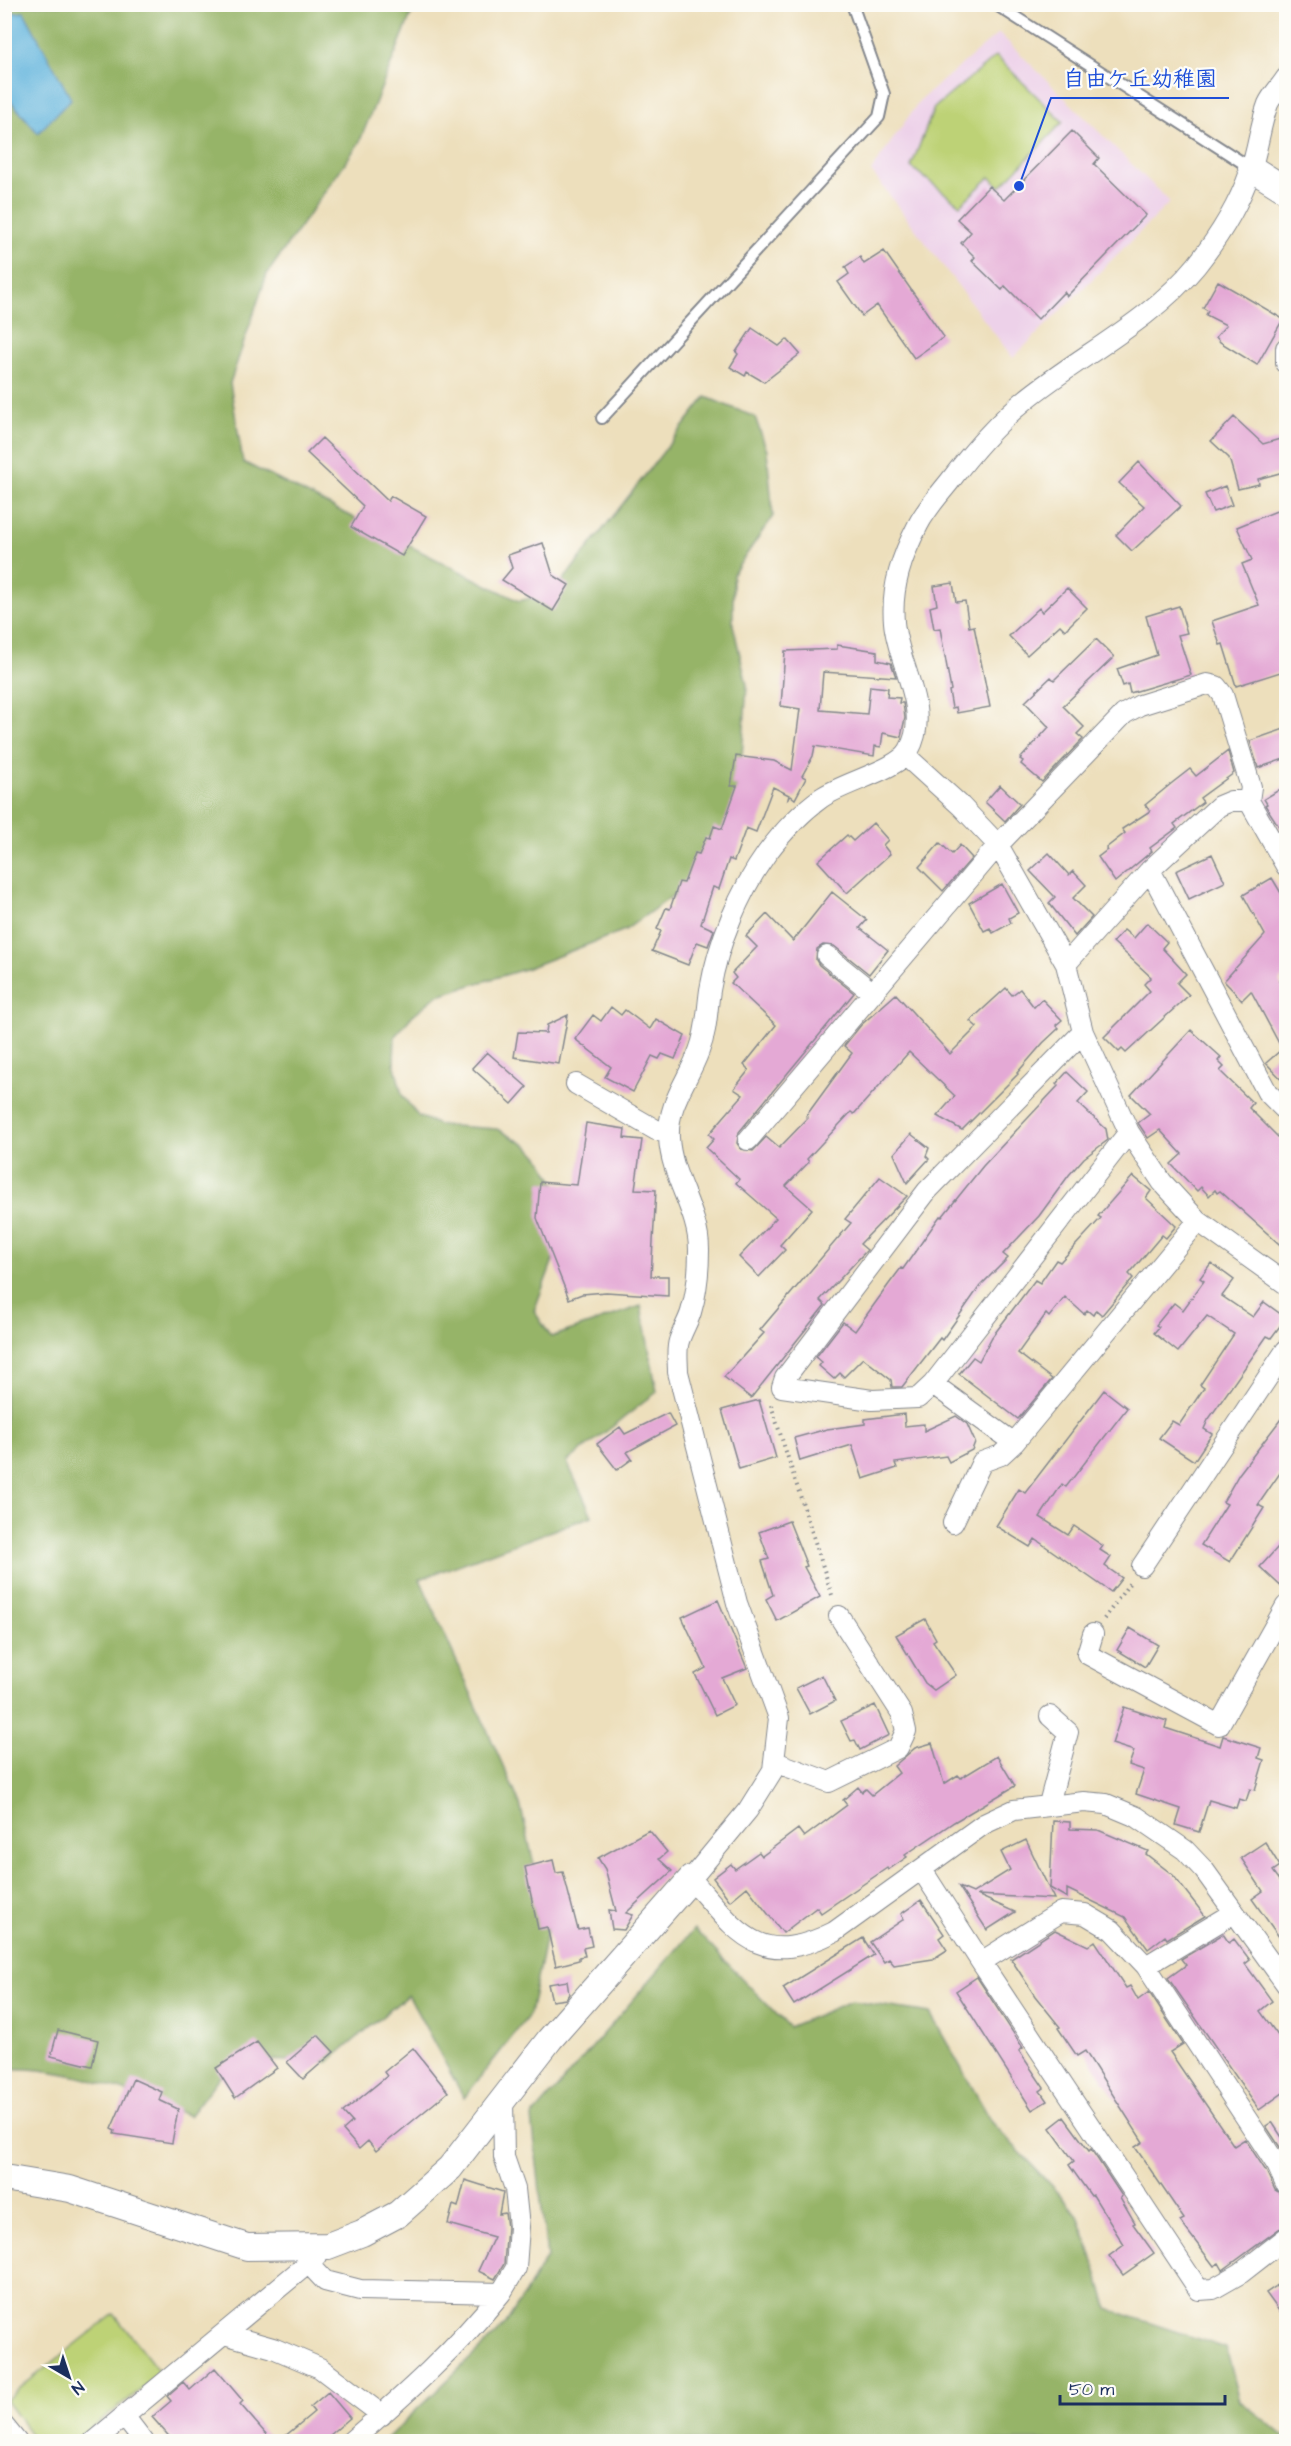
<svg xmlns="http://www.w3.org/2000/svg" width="1291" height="2446" viewBox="0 0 1291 2446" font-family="'Architects Daughter','Klee One',sans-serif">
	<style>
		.built { fill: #edd1e9 }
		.green { fill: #bdd276; stroke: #6c806a; stroke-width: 1.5 }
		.forest { fill: #96b467; stroke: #587262; stroke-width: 1.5 }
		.water { fill: #61b4dd; stroke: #3e729e; stroke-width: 1.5 }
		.building { fill: #e4a9d5 }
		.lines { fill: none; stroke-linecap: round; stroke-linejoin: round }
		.service-casing { stroke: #84878d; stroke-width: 14 }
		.minor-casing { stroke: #84878d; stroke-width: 22 }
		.tertiary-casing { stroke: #84878d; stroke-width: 28 }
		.path { stroke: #84878d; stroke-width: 4; stroke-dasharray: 1.5 4.5; stroke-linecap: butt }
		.service { stroke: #fff; stroke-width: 10 }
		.minor { stroke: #fff; stroke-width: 20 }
		.tertiary { stroke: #fff; stroke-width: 26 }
		.leader { fill: none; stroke: #1d4ed8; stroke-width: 2 }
		.callout-dot { fill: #1d4ed8; stroke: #fdfcf7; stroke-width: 2 }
		.callout-label { font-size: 22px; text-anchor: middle; font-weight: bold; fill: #1d4ed8; stroke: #fdfcf7; stroke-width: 4.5; stroke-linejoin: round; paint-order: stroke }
	</style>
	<rect width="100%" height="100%" fill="#fdfcf7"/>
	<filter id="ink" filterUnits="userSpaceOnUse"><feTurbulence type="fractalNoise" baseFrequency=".0167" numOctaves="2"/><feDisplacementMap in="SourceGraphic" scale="12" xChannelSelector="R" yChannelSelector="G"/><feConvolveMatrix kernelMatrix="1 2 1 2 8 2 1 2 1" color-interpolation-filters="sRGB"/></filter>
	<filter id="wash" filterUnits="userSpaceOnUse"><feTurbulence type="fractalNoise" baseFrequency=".008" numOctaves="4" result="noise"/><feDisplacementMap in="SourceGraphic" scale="24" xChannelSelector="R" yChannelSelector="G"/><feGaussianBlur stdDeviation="1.35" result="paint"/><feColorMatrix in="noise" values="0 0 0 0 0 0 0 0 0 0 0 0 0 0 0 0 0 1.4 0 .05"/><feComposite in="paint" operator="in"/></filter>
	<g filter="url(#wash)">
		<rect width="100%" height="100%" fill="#eddfbc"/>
		<path class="built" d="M999,33L1170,202L1013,358L871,171L920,100Z"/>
		<path class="green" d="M996,56L1063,122L1000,187L990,177L960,205L911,167L934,108Z
			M114,2314L161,2374L75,2441H35L5,2400Z"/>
		<path class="forest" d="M5,5H415L359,143L267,274L230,383L243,462L519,601L554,592L706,397L755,417L767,451L773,516L733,574V625L747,685L741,770L725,842L682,889L625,930L525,969L438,995L413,1015L395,1036L394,1062L402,1095L418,1116L439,1125L497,1129L528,1146L542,1161L556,1185L559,1220L553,1260L534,1311L551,1337L641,1306L657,1392L567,1462L592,1516L420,1579L520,1804L548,1925L530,2014L464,2098L408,1995L328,2062L233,2059L189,2116C130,2092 69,2066 5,2069L4,94L38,133L24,13L5,14Z
			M694,1929L789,2027L851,2001L930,2013L992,2122L1078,2215L1108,2309L1226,2348L1240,2401L1286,2437V2441H384L505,2325L547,2257L532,2117Z"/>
		<path class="water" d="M24,12L71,99L38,133L5,94V14Z"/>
		<g id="blocks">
			<path class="building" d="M1072,131L1099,158L1094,164L1146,215L1067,296L1064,292L1038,319L1005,286L1002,290L972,261L975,257L961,243L971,232L957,219L989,186L1004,200Z
				M884,251L944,337L914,358L877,305L862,316L838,282L849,274L845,267L860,257L864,264Z
				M1218,281L1283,319L1257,365L1220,342L1216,337L1226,325L1206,315L1208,311L1203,308Z
				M752,328L779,346L787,339L800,354L764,382L747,372L745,376L730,367L738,354L736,352Z
				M1234,417L1263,444L1280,439L1287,471L1258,479L1259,484L1238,489L1229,458L1211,441Z
				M322,438L388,501L391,496L426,516L402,556L351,527L363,506L307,453Z
				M1139,462L1181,506L1132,551L1116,535L1144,506L1119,483Z
				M1225,486L1232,505L1213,512L1205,494Z
				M1279,510L1287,527V536L1278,540L1287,561V670L1236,686L1223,644L1220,645L1212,621L1259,605L1242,564L1252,560L1237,527Z
				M543,543L553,575L569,585L553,611L502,580L512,568L508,555Z
				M953,583L956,602L965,601L969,627L974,626L990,707L957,713L956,707L952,708L949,691L951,690L940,628L934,629L930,607L937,605L934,586Z
				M1067,588L1087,608L1065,630L1060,625L1027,655L1009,636L1039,608L1042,612Z
				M1179,606L1187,633L1178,635L1191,675L1130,693L1128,684L1123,686L1117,669L1157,655L1146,616Z
				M1096,639L1114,657L1063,706L1084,727L1077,734L1083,739L1042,782L1021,764L1023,761L1020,759L1049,727L1025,702L1051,677L1054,680Z
				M837,645L877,651V660L891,663L896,677L823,672L820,710L867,714L870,686L888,688L887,697L900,698L899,703H903L905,718L901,737L883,733L881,747L875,746L874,756L815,746L813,756L802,776L806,778L795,799L791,796L788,799L789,795L773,787L756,832L746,828L734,861L729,859L719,889L713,887L701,924L714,930L708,946L697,942L688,965L652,951L661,931L657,929L666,908L670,909L679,882L684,883L695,853L699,854L706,837L710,838L714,826L722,829L737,786H731L736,756L774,761L792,770L800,709L781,706L785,651L837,649Z
				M1287,728V758L1258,768L1250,741Z
				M1228,751L1234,773L1200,798L1203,802L1174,824L1177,828L1150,848L1152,851L1115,882L1098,857L1107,850L1106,848L1125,833L1122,829L1150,811L1145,805L1172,783L1190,769L1196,776Z
				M1000,785L1020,804L1005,821L985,802Z
				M1287,785V839L1265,805L1267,804L1264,799Z
				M873,823L888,840L883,845L890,854L847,893L818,861L847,835L853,841Z
				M940,843L952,854L960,845L972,858L943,891L919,867Z
				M1049,853L1069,875L1073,871L1086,885L1073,898L1092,917L1075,936L1049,903L1055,897L1030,871Z
				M1212,854L1225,882L1189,899L1176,871Z
				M1272,878L1287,903V974L1279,981L1287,995V1085L1266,1063L1282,1049L1251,991L1242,1000L1224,981L1265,935L1243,895Z
				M1002,884L1018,913L1009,918L1011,923L993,933L990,928L984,931L969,903Z
				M832,892L867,920L860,928L888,950L869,974L834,946L823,945L817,949L816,960L819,965L854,993L739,1132L737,1143L741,1149L753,1151L766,1137L779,1148L808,1118L806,1116L852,1053L844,1046L861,1025L896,994L950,1054L977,1027L970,1021L1006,988L1012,995L1020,989L1034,1007L1042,999L1062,1020L1056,1025L1059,1028L1043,1043L1017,1073L1018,1074L962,1130L937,1116L955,1096L909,1052L854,1114L851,1112L807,1159L809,1162L786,1186L812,1209L780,1245L785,1250L759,1277L739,1257L776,1218L736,1183L739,1179L706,1148L714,1139L709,1134L743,1095L734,1089L749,1070L744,1065L776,1025L731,983L736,978L732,973L757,947L746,936L767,914L793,941Z
				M1147,923L1167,942L1162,948L1186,974L1177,983L1189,995L1126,1053L1122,1049L1119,1052L1104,1037L1150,991L1144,984L1151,977L1113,942L1124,930L1134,938Z
				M611,1007L621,1015L625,1010L650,1029L656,1019L685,1036L675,1059L662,1054L659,1059L652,1056L633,1092L605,1077L611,1067L575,1039L593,1015L601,1021Z
				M568,1015L559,1064L514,1057L518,1032L546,1033L547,1025Z
				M1191,1030L1221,1057L1218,1061L1224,1067L1220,1071L1253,1103L1249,1108L1287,1146V1251L1220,1191L1217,1193L1215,1190L1209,1196L1201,1187L1197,1191L1171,1164L1182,1154L1160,1130L1148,1138L1138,1123L1150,1114L1131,1095Z
				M487,1052L527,1087L512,1104L472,1068Z
				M1067,1072L1088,1092L1078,1103L1106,1129L1108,1140L1084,1158L1069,1175L1039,1216L1003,1254L1008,1258L980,1286L942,1340L940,1338L902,1387H892L891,1380L863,1358L844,1377L840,1373L834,1379L819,1366L822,1362L816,1357L843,1322L855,1331L889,1284L901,1268L903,1269L940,1216L942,1217L983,1166L1058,1086L1056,1084Z
				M586,1123L625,1129L624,1138L642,1140L635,1189L656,1190L651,1276H668V1296L606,1292L582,1294L569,1299L537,1218L540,1182L577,1185Z
				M911,1134L929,1148L926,1156L929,1159L907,1183L894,1154Z
				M1133,1176L1151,1191L1146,1198L1176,1226L1166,1238L1162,1235L1129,1274L1133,1278L1102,1315L1096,1310L1093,1315L1087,1310L1084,1314L1065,1297L1049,1317L1046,1314L1018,1353L1052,1379L1018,1419L959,1374L973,1357L979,1361L992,1337L1035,1280L1040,1283L1056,1260L1060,1262L1101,1218L1098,1216Z
				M880,1177L907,1196L860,1244L867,1250L820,1300L825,1305L751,1398L724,1377L764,1333L760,1330L851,1223L845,1219Z
				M1211,1263L1234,1280L1222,1296L1253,1317L1264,1302L1286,1318L1271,1338L1267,1336L1208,1420L1204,1429L1212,1434L1194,1461L1159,1438L1172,1421L1179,1425L1204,1388L1200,1385L1234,1334L1207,1316L1178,1352L1154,1333L1159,1327L1156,1325L1174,1303L1183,1310L1204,1281L1200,1278Z
				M1104,1390L1127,1408L1066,1487L1062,1484L1040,1517L1068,1535L1074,1526L1103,1546L1100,1550L1111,1557L1105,1566L1122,1578L1111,1592L1035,1539L1030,1547L996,1526L1019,1489L1025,1493Z
				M759,1400L776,1458L739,1469L722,1410Z
				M1287,1411V1463L1258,1505L1264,1508L1230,1562L1201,1545L1227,1504L1223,1502L1239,1474Z
				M668,1413L675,1426L627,1452L632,1459L617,1470L597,1444L620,1427L625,1434Z
				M904,1414L905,1426L924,1424V1431L956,1416L967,1424L975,1442L972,1450L949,1462L946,1456L895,1463L897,1468L863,1479L852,1445L800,1461L794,1438L827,1429L865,1424V1419Z
				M789,1521L807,1566L804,1567L820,1597L777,1621L766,1599L773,1595L762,1561L769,1559L759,1532Z
				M1287,1537V1592L1260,1567Z
				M718,1600L747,1668L722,1678L735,1705L715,1715L695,1674L706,1668L682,1617Z
				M925,1619L936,1639L933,1641L956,1675L934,1690L925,1683L896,1635Z
				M1130,1628L1158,1645L1145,1667L1117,1650Z
				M822,1675L835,1701L810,1714L796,1688Z
				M875,1705L889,1735L860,1750L855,1740L851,1741L841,1721Z
				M1124,1707L1167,1721L1165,1728L1220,1746L1223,1736L1261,1748L1258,1758L1264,1760L1255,1790L1250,1789L1246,1801L1239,1799L1236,1808L1209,1800L1199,1832L1176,1825L1181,1809L1136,1794L1144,1770L1129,1765L1134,1751L1112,1744Z
				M932,1743L944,1784L958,1775L961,1778L997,1756L1015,1786L954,1822L905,1855L907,1857L888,1870L887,1868L821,1913L817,1907L783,1933L747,1887L730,1901L713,1878L731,1864L735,1869L759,1852L762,1856L798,1829L804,1837L847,1805L843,1800L858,1787L862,1792L866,1789L872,1795L899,1773L894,1766L915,1748Z
				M1053,1821L1070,1822V1829L1098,1830L1148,1851L1146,1854L1173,1875L1205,1916L1167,1939L1165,1936L1148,1949L1125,1917L1067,1889V1898L1050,1888Z
				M649,1830L667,1852L659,1859L672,1871L626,1913L633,1915L624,1930L612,1929L609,1910L616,1911L605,1869L598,1858Z
				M1026,1840L1054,1899L977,1895L1015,1912L987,1930L959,1887L973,1893L1010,1870L1001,1852Z
				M1265,1842L1280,1866L1273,1871L1287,1890V1948L1252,1899L1263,1891L1241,1858Z
				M553,1860L556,1873L563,1872L578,1930L588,1928L592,1946L583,1948L585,1956L579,1957V1960L556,1966L547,1927L538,1929L525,1867Z
				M921,1900L944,1934L939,1938L947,1950L933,1959L894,1965L889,1959L884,1962L870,1942L904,1919L901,1914Z
				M1055,1930L1088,1946L1095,1941L1126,1988L1130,1986L1138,2000L1149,1992L1183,2044L1170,2052L1234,2146L1245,2139L1266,2171L1275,2190L1287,2197V2226L1279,2229L1223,2270L1219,2263L1214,2266L1180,2221L1184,2219L1135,2147L1143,2142L1085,2051L1077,2056L1058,2028L1060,2027L1035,1996L1011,1959Z
				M1223,1934L1229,1943L1234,1939L1250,1960L1245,1964L1272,2001L1260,2011L1287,2048V2090L1259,2110L1168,1978L1186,1965L1181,1959Z
				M863,1938L874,1955L794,2005L783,1988Z
				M977,1977L1023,2048L1019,2051L1044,2088L1040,2091L1047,2101L1032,2110L956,1991Z
				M567,1981L569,1994L566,1999L552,2001L548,1984Z
				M58,2030L98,2040L92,2066L51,2056Z
				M318,2035L334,2052L303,2079L287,2062Z
				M257,2042L277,2068L235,2098L216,2068Z
				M413,2048L448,2092L376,2151L368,2141L359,2149L343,2130L352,2122L343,2112L387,2076L384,2072Z
				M133,2079L162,2092L159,2100L178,2109L172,2143L114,2134L115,2131L111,2129Z
				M1064,2117L1089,2151L1091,2149L1122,2196L1120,2197L1135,2223L1133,2224L1154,2253L1123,2275L1109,2256L1124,2245L1093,2195L1091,2196L1069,2165L1074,2161L1050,2128Z
				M1272,2122L1287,2145V2158L1266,2126Z
				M465,2180L503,2192L499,2214L505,2213L507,2227L504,2264L495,2279L478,2271L494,2237L448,2224L453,2205L458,2207Z
				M1287,2279V2322L1266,2293Z
				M215,2368L243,2401L240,2404L273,2442H174L152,2417L171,2401L167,2396L183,2382L190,2390Z
				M328,2392L350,2418L322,2442H278L314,2412L310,2407Z"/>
		</g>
	</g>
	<g filter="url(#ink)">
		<use href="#blocks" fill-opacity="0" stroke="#84878d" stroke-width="1.5"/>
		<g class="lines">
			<g class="service-casing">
				<path id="service" d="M995,4L1251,168
					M602,418L879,117L884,94L852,4"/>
			</g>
			<g class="minor-casing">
				<path id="minor" d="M1286,78C1281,86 1272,95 1268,104C1260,125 1258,150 1250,172C1238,207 1219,237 1196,266C1149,323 1080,355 1024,401C996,424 972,452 950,481C939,495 926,509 918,525C902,556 891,587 894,622C897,663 932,710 909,750C898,770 844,782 821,798C800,813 782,833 767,853C739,892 718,943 710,990C707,1011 707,1031 699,1051C688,1081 667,1104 669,1138C671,1178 699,1211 699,1250C699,1271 697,1292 691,1312C688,1322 682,1331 679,1341C676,1350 678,1362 678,1372L737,1603L779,1718L773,1770L748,1810L691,1879C738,1932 758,1970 834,1932L984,1824L1014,1810L1084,1802L1106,1804L1137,1817L1185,1850L1204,1870L1286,1984
					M1286,348V363
					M906,756L961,806L998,845L1066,964L1083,1032L1129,1132L1162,1182L1198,1221L1286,1284
					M1150,870L1267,1092L1286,1111
					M827,956L873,993
					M1066,964L1150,870L1219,806L1231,801H1249L1286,866
					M1083,1032L927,1191L785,1378L782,1387L872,1400L918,1398L933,1384L1129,1132
					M576,1084L656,1130L669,1131
					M748,1140L998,845L1124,714L1140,705L1207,684L1216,686L1223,695L1251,787L1249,801
					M933,1384L1014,1443L1198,1221
					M953,1523L982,1462L1001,1455L1014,1443
					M1142,1566L1286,1350
					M1093,1634L1087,1654L1219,1725L1286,1606
					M775,1762L829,1782L898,1748L906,1731L902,1714L839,1616
					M1049,1804L1068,1732L1050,1716
					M922,1870L981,1962L1199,2290L1213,2289L1241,2273L1286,2238
					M981,1962L1061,1912L1085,1914L1112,1930L1146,1966L1277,2165L1286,2185
					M1146,1966L1234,1913
					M309,2264L325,2281L360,2290L501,2293C456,2349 405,2395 350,2442
					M501,2293L516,2268L519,2227L515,2189L504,2157L503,2101
					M224,2334L273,2348L320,2368L382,2415
					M124,2416L144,2442
					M4,2426L17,2442
					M93,2442L317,2256"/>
			</g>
			<g class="tertiary-casing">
				<path id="tertiary" d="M1251,168L1286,190
					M4,2178L70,2189L247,2247L328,2246L362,2233L398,2214L450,2168L550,2039L691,1879"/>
			</g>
			<path class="path" d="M771,1405L833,1598
				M1104,1619L1131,1581"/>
			<use href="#service" class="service"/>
			<use href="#minor" class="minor"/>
			<use href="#tertiary" class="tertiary"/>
		</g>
	</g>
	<path class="leader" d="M1019 186L1051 98H1229"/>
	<circle class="callout-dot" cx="1019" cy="186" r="6"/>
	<g class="callout-label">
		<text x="1140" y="86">自由ケ丘幼稚園</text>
	</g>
	<rect width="1291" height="2446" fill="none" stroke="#fdfcf7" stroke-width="24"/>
	<g transform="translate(69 2377) rotate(141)" stroke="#fdfcf7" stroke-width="4.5" paint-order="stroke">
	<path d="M0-4.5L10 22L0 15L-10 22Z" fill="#1b2f5e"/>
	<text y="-9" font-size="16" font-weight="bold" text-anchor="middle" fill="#1b2f5e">N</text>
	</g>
	<path d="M1060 2395v9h165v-9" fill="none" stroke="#1b2f5e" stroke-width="3"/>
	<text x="1069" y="2395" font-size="18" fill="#1b2f5e" stroke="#fdfcf7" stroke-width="4.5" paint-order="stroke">50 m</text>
</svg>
